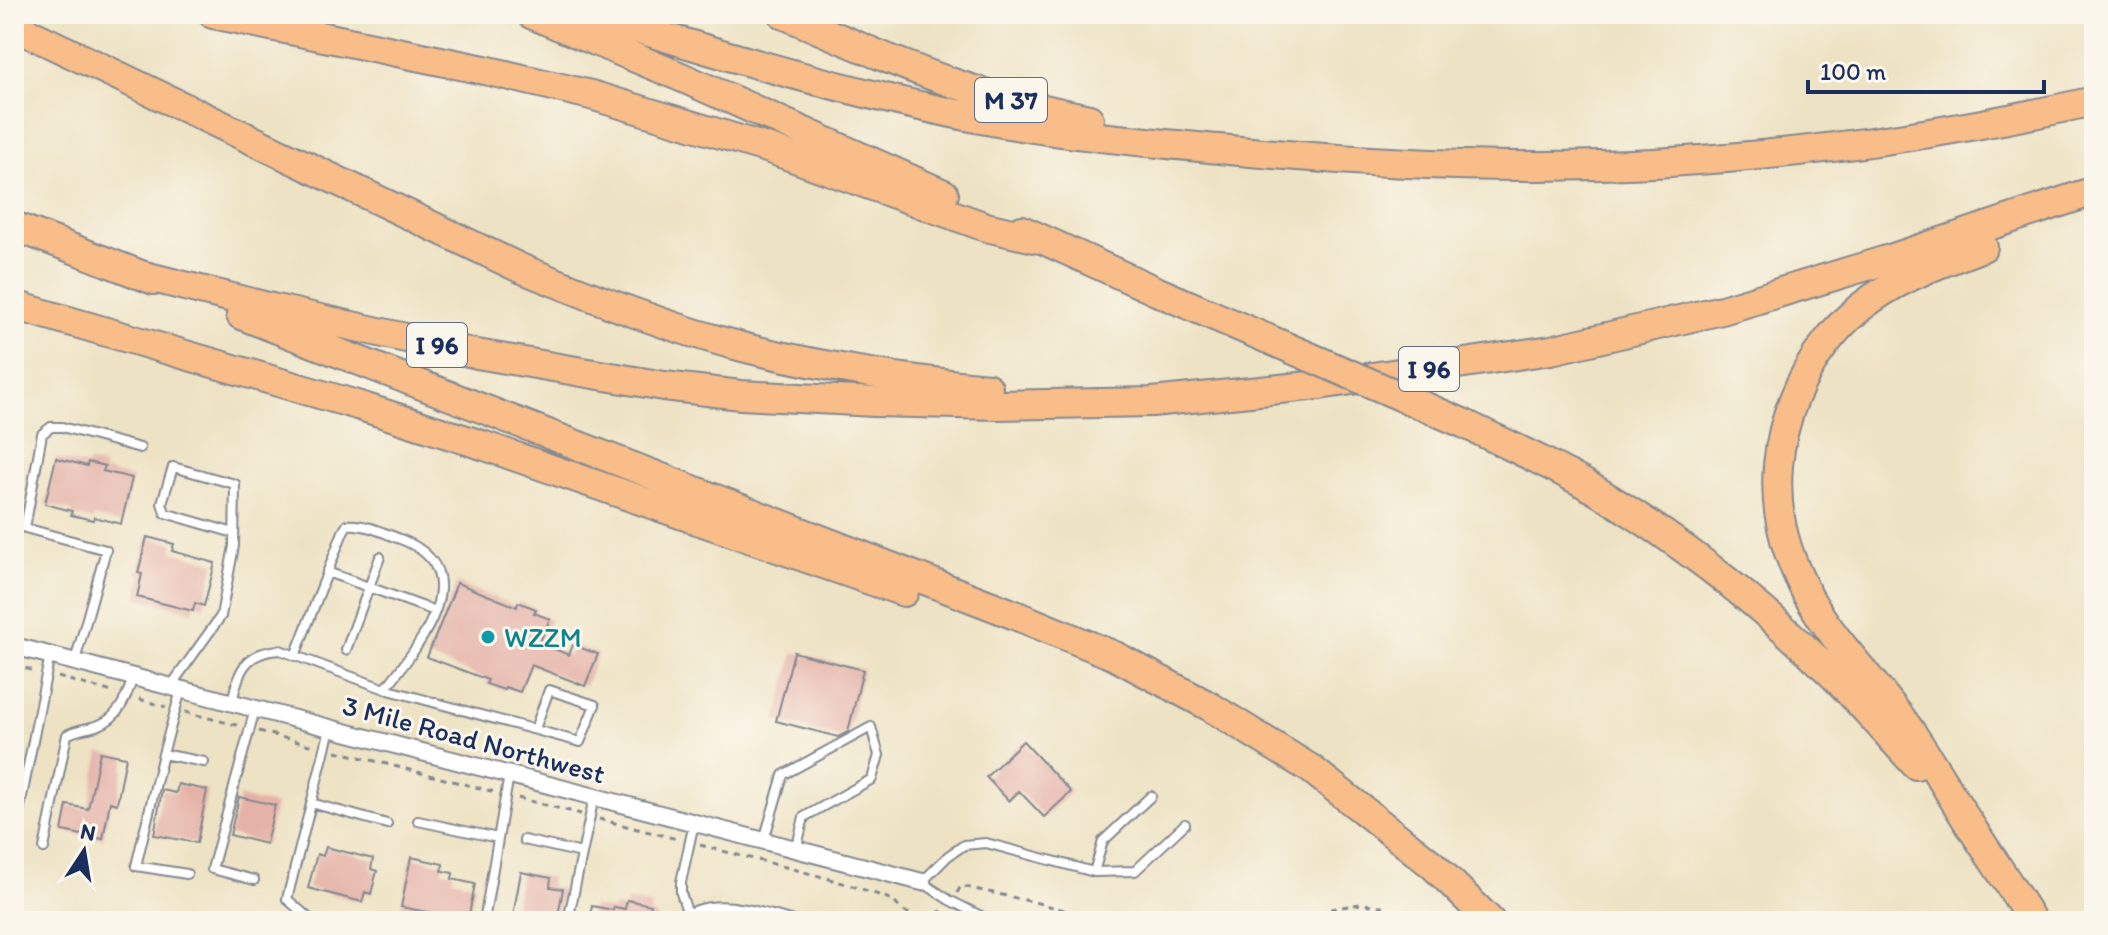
<svg xmlns="http://www.w3.org/2000/svg" width="2108" height="935" viewBox="0 0 2108 935" font-family="Itim,sans-serif">
	<style>
		.building { fill: #e5b2a8 }
		.lines { fill: none; stroke-linecap: round; stroke-linejoin: round }
		.lane-casing { stroke: #848890; stroke-width: 12 }
		.street-casing { stroke: #848890; stroke-width: 20 }
		.highway-casing { stroke: #848890; stroke-width: 32 }
		.path { stroke: #848890; stroke-width: 3; stroke-dasharray: 6 6; stroke-linecap: butt }
		.lane { stroke: #fff; stroke-width: 8 }
		.street { stroke: #fff; stroke-width: 16 }
		.highway { stroke: #f8bd89; stroke-width: 28 }
		.highway-bridge-casing { stroke: #848890; stroke-width: 32; stroke-linecap: butt }
		.highway-bridge { stroke: #f8bd89; stroke-width: 28 }
		.culture-dot { fill: #0f9aa8; stroke: #fbf7ec; stroke-width: 3 }
		.labels { text-anchor: middle; dominant-baseline: central; stroke-width: 6; stroke-linejoin: round; paint-order: stroke }
		.shield { fill: #fbf7ec; stroke: #5e6b89; stroke-width: 2 }
		.shield-label { font-size: 26px; font-weight: bold; fill: #1b2f5e }
		.culture-label { font-size: 28px; fill: #0d838f; stroke: #fbf7ec; text-anchor: start }
		.street-label { font-size: 28px; fill: #1b2f5e; stroke: #fbf7ec }
	</style>
	<rect width="100%" height="100%" fill="#fbf7ec"/>
	<filter id="ink" filterUnits="userSpaceOnUse"><feTurbulence type="fractalNoise" baseFrequency=".0125" numOctaves="2"/><feDisplacementMap in="SourceGraphic" scale="16" xChannelSelector="R" yChannelSelector="G"/><feConvolveMatrix kernelMatrix="1 2 1 2 8 2 1 2 1" color-interpolation-filters="sRGB"/></filter>
	<filter id="wash" filterUnits="userSpaceOnUse"><feTurbulence type="fractalNoise" baseFrequency=".006" numOctaves="4" result="noise"/><feDisplacementMap in="SourceGraphic" scale="32" xChannelSelector="R" yChannelSelector="G"/><feGaussianBlur stdDeviation="1.8" result="paint"/><feColorMatrix in="noise" values="0 0 0 0 0 0 0 0 0 0 0 0 0 0 0 0 0 1.4 0 .05"/><feComposite in="paint" operator="in"/></filter>
	<g filter="url(#wash)">
		<rect width="100%" height="100%" fill="#ede2c3"/>
		<g id="blocks">
			<path class="building" d="M56,458L87,466L88,462L105,466L103,471L132,478L121,524L94,517L93,520L71,515L72,511L45,504Z
				M147,537L174,544L172,551L215,563L204,606L195,603L193,611L137,597L142,574L138,573Z
				M457,583L517,607L518,602L536,609L534,613L550,619L539,643L569,655L573,645L598,654L585,686L531,665L520,692L505,687L504,690L486,684L488,680L427,657Z
				M794,652L863,670L848,732L838,737L776,721Z
				M1023,741L1071,792L1044,817L1019,791L1009,801L986,777Z
				M100,752L126,757L117,804L110,802L103,839L62,831L67,805L88,809Z
				M178,784L207,790L197,843L154,835L162,790L176,793Z
				M239,797L275,805L266,844L230,835Z
				M326,847L373,859L371,869L377,871L371,894L365,892L362,902L308,888L317,854L323,856Z
				M411,857L443,864L442,871L453,873L452,879L475,884L468,920L401,907Z
				M521,872L551,878L550,887L563,889L557,921H512Z
				M627,900L651,905L650,914L656,915L655,921H589L592,906L613,910L614,907L625,909Z"/>
		</g>
	</g>
	<g filter="url(#ink)">
		<use href="#blocks" fill-opacity="0" stroke="#848890" stroke-width="2"/>
		<g class="lines">
			<g class="lane-casing">
				<path id="lane" d="M14,403V412
					M327,572L435,611
					M346,650L380,557
					M295,656L343,532L347,525C364,523 384,533 400,539C482,570 418,647 385,689
					M75,661L106,550L25,528L42,434L51,427H62L140,448
					M170,687L221,616L234,546L235,484L173,467L162,503L165,513L234,533
					M181,690L163,754L136,866L187,874
					M232,703C238,672 244,652 280,650L385,689L580,742L595,705L549,690L535,729
					M163,754L204,762
					M311,803L387,824
					M418,821L498,838
					M14,837L50,655
					M524,840L582,853
					M764,840L783,775L871,727L879,755L872,779L804,817L796,850
					M44,848L67,735C77,729 88,729 99,725C120,717 126,697 133,678
					M1094,872L1103,841L1151,796
					M254,880L212,869L255,709
					M312,921L287,899L330,729
					M484,921L509,775
					M568,921L594,797
					M679,921C709,893 759,912 794,921
					M690,921L681,893V882L694,823
					M983,921L981,916L949,900L922,882L948,856L964,845L986,843L1094,872L1135,871L1185,824"/>
			</g>
			<g class="street-casing">
				<path id="street" d="M14,646L922,882"/>
			</g>
			<g class="highway-casing">
				<path id="highway" d="M213,14L489,71L591,95L770,149L986,227L1039,239
					M531,14L681,77L944,194
					M592,14C719,55 846,92 976,118C1057,134 1138,141 1219,149C1321,159 1423,166 1525,166C1716,167 1908,143 2094,101
					M783,14C842,39 901,66 962,86C1004,100 1046,110 1089,119
					M14,26L520,268C594,298 668,328 746,348C827,368 905,380 988,388
					M14,226L154,280
					M1022,230L1156,291L1310,357
					M1983,247C1946,261 1906,275 1873,298C1802,346 1763,444 1782,528C1787,552 1797,575 1808,596C1836,646 1879,685 1911,732C1930,760 1948,790 1966,819C1988,853 2011,886 2032,921
					M137,274L272,308L477,354L664,386L741,395L875,402L997,405L1152,402L1319,385L1551,350L1722,310L1890,259L2094,191
					M14,305L357,405L485,446L904,592
					M241,315L1005,611L1115,656L1209,706L1311,769L1434,866L1490,921
					M1465,424C1514,448 1564,470 1610,499C1691,549 1766,609 1834,676C1862,704 1889,736 1916,765"/>
			</g>
			<path class="path" d="M14,665L35,671
				M58,677L116,693
				M139,699L166,707
				M185,712L240,726
				M259,731L313,746
				M336,751L495,792
				M518,798L581,814
				M599,819L677,839
				M700,845C762,862 826,875 887,898C894,900 895,904 901,909C914,919 928,917 942,911
				M957,893L961,886L1034,902L1105,921
				M1310,921L1325,910L1360,904L1382,906L1402,921"/>
			<use href="#lane" class="lane"/>
			<use href="#street" class="street"/>
			<use href="#highway" class="highway"/>
			<g class="highway-bridge-casing">
				<path id="highway-bridge" d="M1310,357L1465,424"/>
			</g>
			<use href="#highway-bridge" class="highway-bridge"/>
		</g>
	</g>
	<circle class="culture-dot" cx="488" cy="637" r="8"/>
	<g class="labels">
		<g class="shield">
			<rect x="975" y="78" width="72" height="44" rx="6"/>
			<rect x="407" y="323" width="60" height="44" rx="6"/>
			<rect x="1399" y="347" width="60" height="44" rx="6"/>
		</g>
		<g class="shield-label">
			<text x="1011" y="100">M 37</text>
			<text x="437" y="345">I 96</text>
			<text x="1429" y="369">I 96</text>
		</g>
		<g class="culture-label">
			<text x="504" y="637">WZZM</text>
		</g>
		<g class="street-label">
			<text transform="translate(474 739) rotate(15)">3 Mile Road Northwest</text>
		</g>
	</g>
	<rect width="2108" height="935" fill="none" stroke="#fbf7ec" stroke-width="48"/>
	<g transform="translate(84 851) rotate(12)" stroke="#fbf7ec" stroke-width="6" paint-order="stroke">
	<path d="M0-6L14 30L0 20L-14 30Z" fill="#1b2f5e"/>
	<text y="-12" font-size="22" font-weight="bold" text-anchor="middle" fill="#1b2f5e">N</text>
	</g>
	<path d="M1808 80v12h236v-12" fill="none" stroke="#1b2f5e" stroke-width="4"/>
	<text x="1820" y="80" font-size="24" fill="#1b2f5e" stroke="#fbf7ec" stroke-width="6" paint-order="stroke">100 m</text>
</svg>
